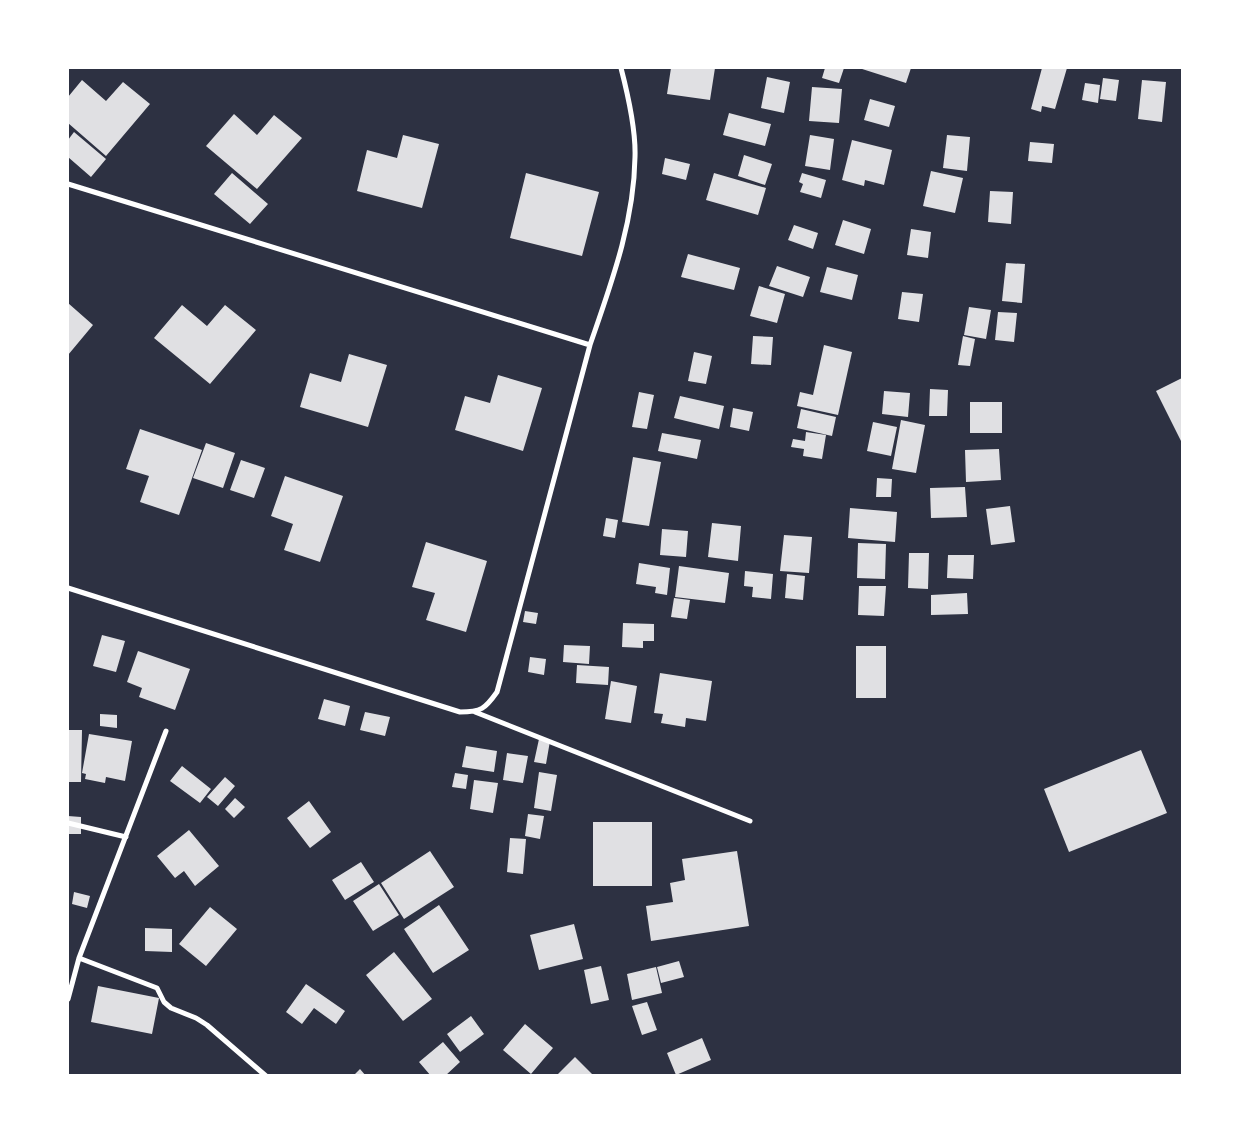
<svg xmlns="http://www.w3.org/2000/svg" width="1250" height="1143" viewBox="0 0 1250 1143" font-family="'Libre Baskerville',serif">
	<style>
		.building { fill: #e0e0e3 }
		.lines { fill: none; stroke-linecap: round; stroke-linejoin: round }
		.minor { stroke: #fff; stroke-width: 5 }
	</style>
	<rect width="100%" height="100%" fill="#2d3142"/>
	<path class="building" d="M671,68H715L710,100L667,94Z
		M825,68H844L839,83L822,78Z
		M859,68H911L906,83Z
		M1042,68H1067L1055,109L1042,106L1041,112L1031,109Z
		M767,77L790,82L784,113L761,108Z
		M1103,78L1119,80L1116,101L1100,99Z
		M82,80L106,101L123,82L150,104L106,156L68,123V97Z
		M1142,80L1166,82L1162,122L1138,119Z
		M1085,83L1100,85L1098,103L1082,100Z
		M812,87L842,89L839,123L809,121Z
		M870,99L895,106L889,127L864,120Z
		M729,113L771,124L765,146L723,135Z
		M234,114L257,135L274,115L302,138L257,189L206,146Z
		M74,132L106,159L91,177L68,157V140Z
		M403,135L439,144L422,208L357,191L367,150L397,158Z
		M810,135L834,139L830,170L805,166Z
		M947,135L970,137L967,171L943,168Z
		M852,140L892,150L884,185L865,180L864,186L842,180Z
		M1030,142L1054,144L1052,163L1028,161Z
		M744,155L772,164L765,185L738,176Z
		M665,158L690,164L686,180L662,174Z
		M931,171L963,178L955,213L923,206Z
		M232,173L268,204L250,224L214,194Z
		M526,173L599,192L582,256L510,238Z
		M714,173L766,188L758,215L706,200Z
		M802,173L826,180L821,198L800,192L803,184L799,182Z
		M990,191L1013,192L1011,224L988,222Z
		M843,220L871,229L864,254L835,245Z
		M794,225L818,233L813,249L788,240Z
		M911,229L931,232L928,258L907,255Z
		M688,254L740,268L734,290L681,277Z
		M1006,263L1025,264L1022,303L1002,301Z
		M777,266L810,277L803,297L769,286Z
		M827,267L858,275L852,300L820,292Z
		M759,286L785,294L777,323L750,316Z
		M902,292L923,294L919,322L898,319Z
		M68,303L93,325L68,355Z
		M182,305L207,326L225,305L256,330L210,384L154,338Z
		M969,307L991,310L986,339L964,335Z
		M998,312L1017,313L1014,342L995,340Z
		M753,336L773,337L771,365L751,364Z
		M963,336L975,339L970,366L958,365Z
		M824,345L852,352L838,415L797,406L800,392L813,395Z
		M694,352L712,356L706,384L688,381Z
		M349,354L387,365L368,427L300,407L310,373L341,382Z
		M498,375L542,388L523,451L455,430L465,396L490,403Z
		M1182,378V443L1156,391Z
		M930,389L948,390L947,416H929Z
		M884,391L910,393L908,417L882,414Z
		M639,392L654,395L647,429L632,427Z
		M680,396L724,406L719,429L674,418Z
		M970,402H1002V433H970Z
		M733,408L753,412L749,431L730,427Z
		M801,409L836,417L832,436L797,428Z
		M901,420L925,425L916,473L892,469Z
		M873,422L897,427L891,456L867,451Z
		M140,429L202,450L179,515L140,502L149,476L126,469Z
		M806,432L826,435L822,459L803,456L804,449L791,447L793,439L805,441Z
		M662,433L701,440L697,459L658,451Z
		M206,443L235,453L223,488L193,478Z
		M999,449L1001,480L966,482L965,450Z
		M633,457L661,462L649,526L622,522Z
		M241,460L265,468L254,498L230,490Z
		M285,476L343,496L320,562L284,550L293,524L271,516Z
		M877,478L892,479L891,497H876Z
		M965,487L967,517L931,518L930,488Z
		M1010,506L1015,542L991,545L986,509Z
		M850,508L897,512L895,542L848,538Z
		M606,518L618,520L615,538L603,536Z
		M712,523L741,526L738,561L708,557Z
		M662,529L688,531L686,557L660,555Z
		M784,535L812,537L809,573L780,571Z
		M426,542L487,561L466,632L426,620L435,593L412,587Z
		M858,543L886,544L885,579L857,578Z
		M909,553H929L928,589L908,588Z
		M948,555H974L973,579L947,578Z
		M639,563L670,568L667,595L655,593L656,587L636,584Z
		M679,566L729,573L725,603L675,597Z
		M745,571L773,574L771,599L752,597L753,587L744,586Z
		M787,574L805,576L803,600L785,598Z
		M859,586H886L884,616L858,615Z
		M967,593L968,614L931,615V595Z
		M674,598L690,600L687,619L671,617Z
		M525,611L538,613L536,624L523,622Z
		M623,623L654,624V641H643V648L622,647Z
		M102,635L125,641L116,672L93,666Z
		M564,645L590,646L589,664L563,662Z
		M856,646H886V698H856Z
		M138,651L190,669L175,710L139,697L142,688L127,682Z
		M530,657L546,659L544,675L528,672Z
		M577,665L609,667L608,685L576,683Z
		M660,673L712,681L706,721L686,718L685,727L661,723L663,714L654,713Z
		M611,681L637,686L631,723L605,719Z
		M324,699L350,706L345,726L318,719Z
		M365,712L390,717L385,736L360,730Z
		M100,714L117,715V728L100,726Z
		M68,730H82L81,782H68Z
		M89,734L132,741L125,781L106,777L105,783L85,779L86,774L82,773Z
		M539,739L550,741L546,764L534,762Z
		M466,746L497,751L494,772L462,767Z
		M1141,750L1167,813L1069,852L1044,789Z
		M507,753L528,756L523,783L503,780Z
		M182,766L211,789L200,803L170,781Z
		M539,772L557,775L551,811L534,808Z
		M455,773L468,775L466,789L452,787Z
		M225,777L235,786L218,806L207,797Z
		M474,780L498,783L493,813L470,809Z
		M235,798L245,807L234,818L225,809Z
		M309,801L331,832L310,848L287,818Z
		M528,814L544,816L540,839L525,836Z
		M68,816L81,817V834H68Z
		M593,822H652V886H593Z
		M189,830L219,866L195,886L184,871L175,878L157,856Z
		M510,838L526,839L523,874L507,872Z
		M430,851L454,887L404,919L381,883Z
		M737,851L749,926L651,941L646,906L673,902L670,883L685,880L682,859Z
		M361,862L374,882L345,900L332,880Z
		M379,884L399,915L373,931L353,901Z
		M74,892L90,896L87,908L72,904Z
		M439,905L469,950L433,973L404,929Z
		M210,907L237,929L206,966L179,944Z
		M574,924L583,959L539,970L530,935Z
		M145,928L172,929V952L145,951Z
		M394,952L432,999L403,1021L366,975Z
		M679,961L684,977L661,983L657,967Z
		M601,966L609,1000L591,1004L584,970Z
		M656,967L662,993L632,1000L627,974Z
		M306,984L345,1011L336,1024L314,1008L302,1024L286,1012Z
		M98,986L159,998L152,1034L91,1022Z
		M647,1002L657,1030L642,1035L632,1006Z
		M471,1016L484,1034L460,1052L447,1034Z
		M525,1024L553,1048L531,1074L503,1050Z
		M702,1038L711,1060L676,1075L667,1053Z
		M443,1042L460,1062L445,1076H431L419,1062Z
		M575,1057L594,1076H556Z
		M360,1069L366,1076H353Z"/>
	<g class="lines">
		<path class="minor" d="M68,184L590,345
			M68,588L460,712C481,712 485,709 497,692L590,345C611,284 634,223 635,157C636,129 628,95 621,68
			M475,712L750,821
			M68,823L126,837
			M79,958L157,988L164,1002L171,1008L196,1018L207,1025L266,1076
			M68,999L79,958L166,731"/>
	</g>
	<rect width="1250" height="1143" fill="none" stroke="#ffffff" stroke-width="138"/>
</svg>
